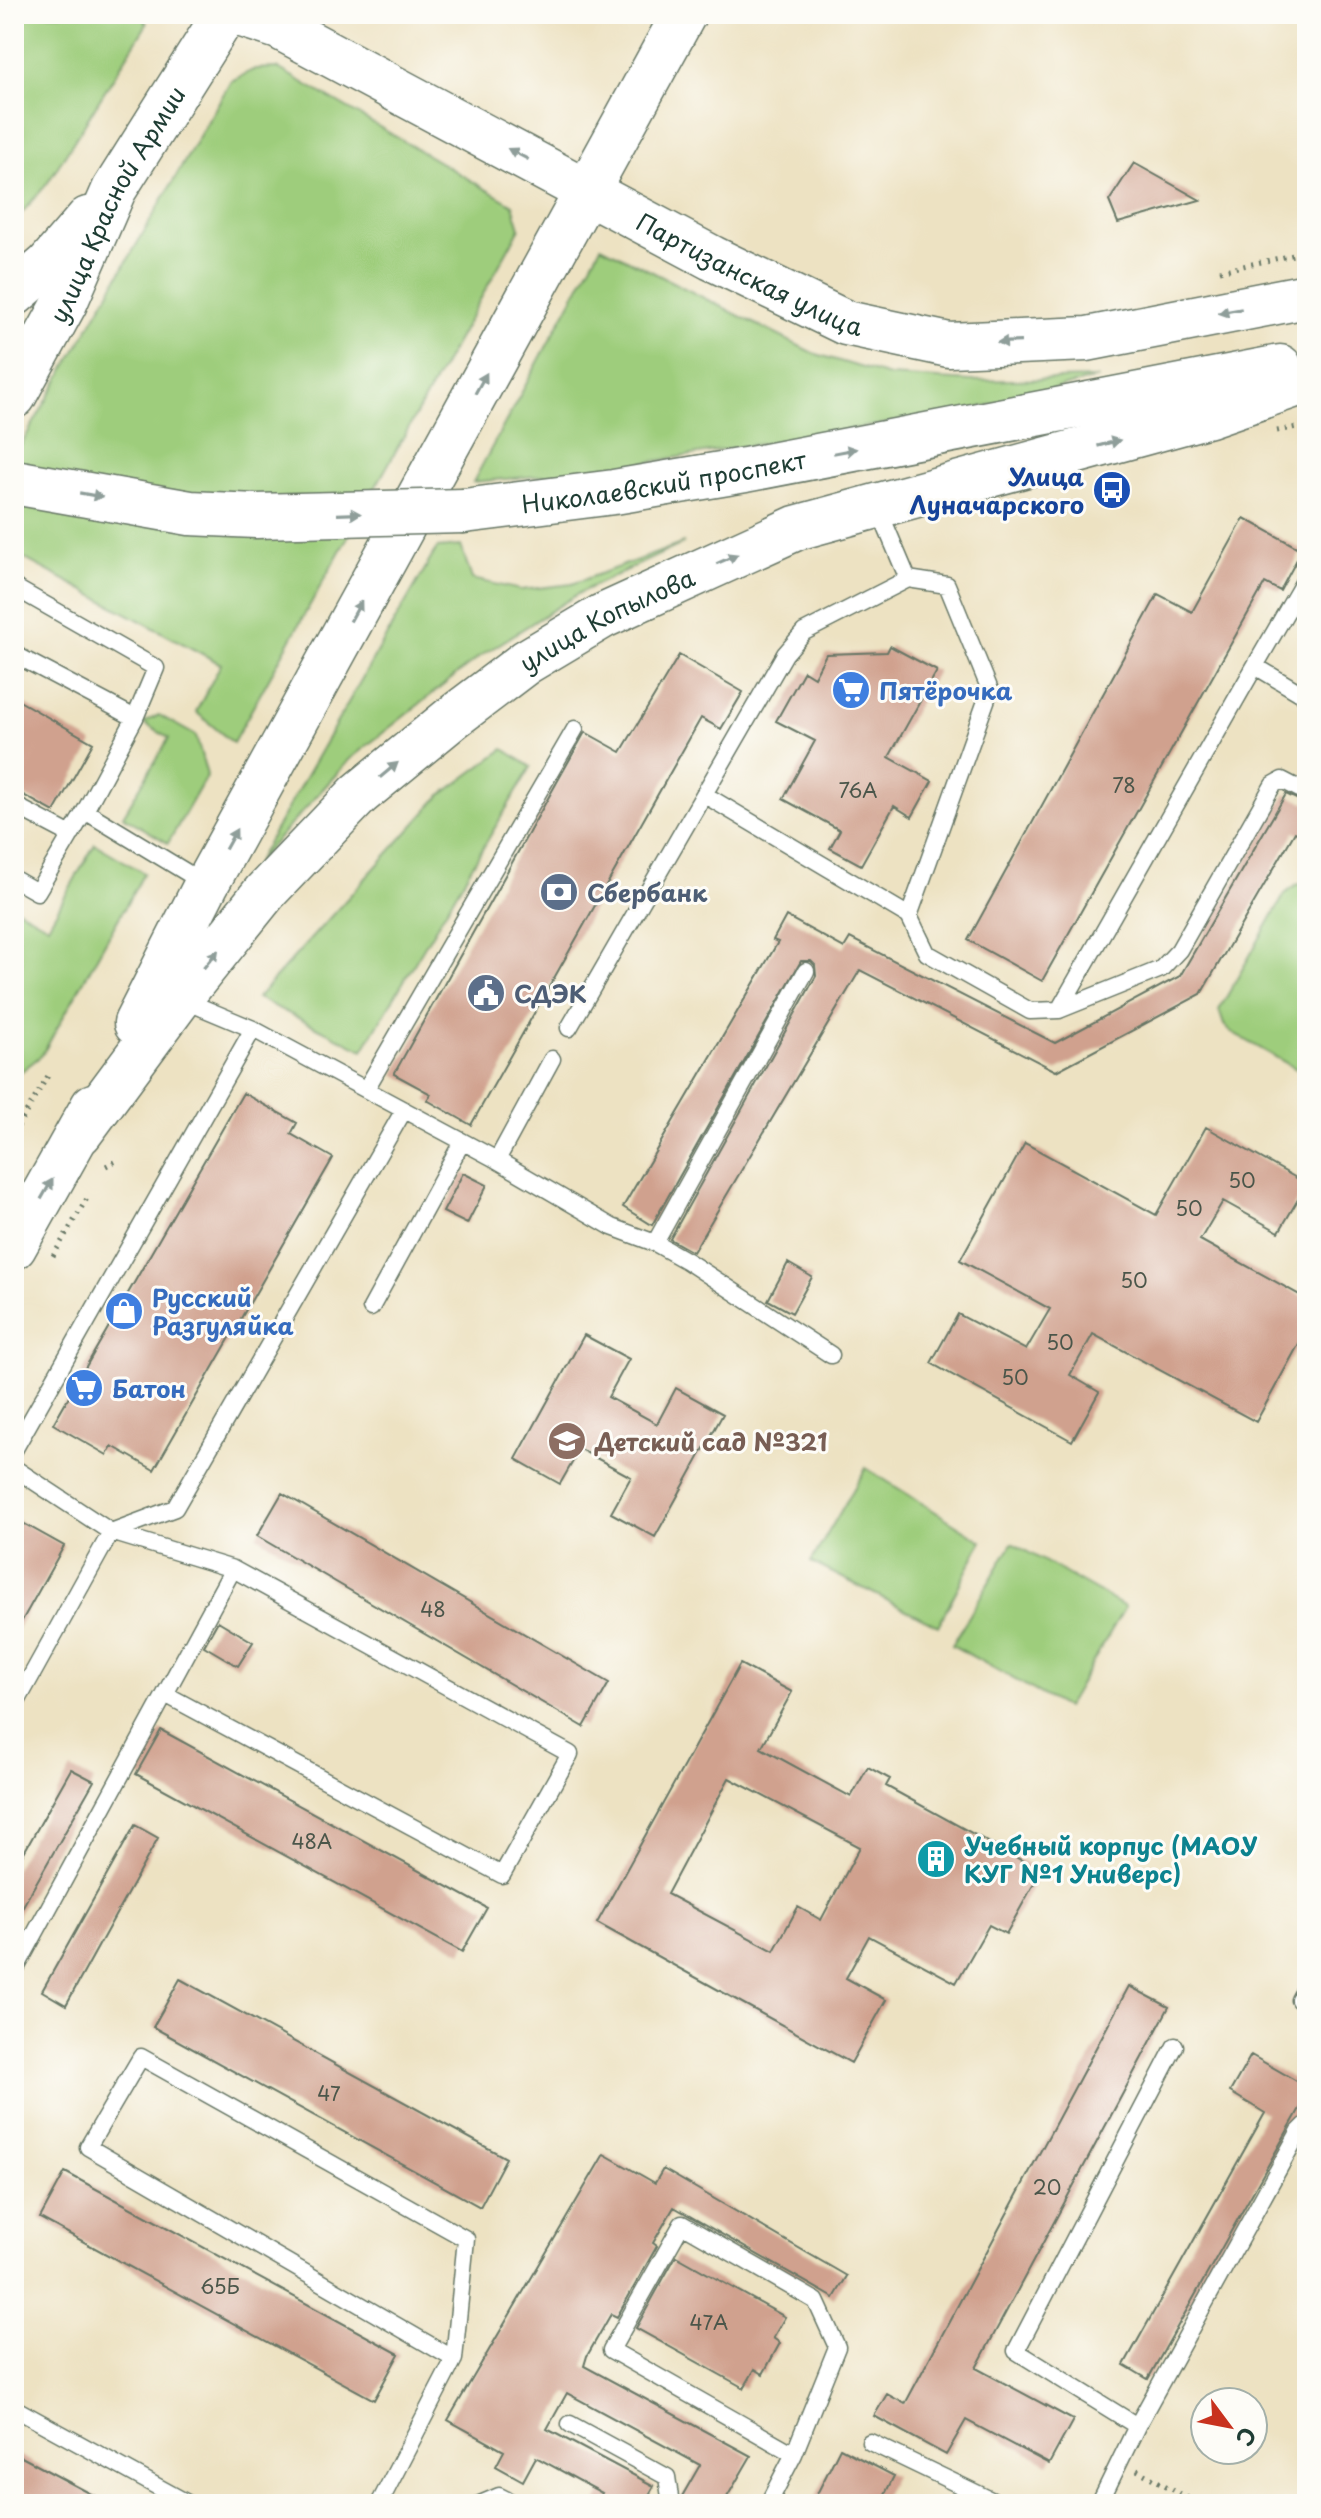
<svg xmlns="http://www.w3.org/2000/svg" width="1321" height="2518" viewBox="0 0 1321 2518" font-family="'Playpen Sans',sans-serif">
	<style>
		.green { fill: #9ecd7c; stroke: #5e8558; stroke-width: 2 }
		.building { fill: #d0a18e; fill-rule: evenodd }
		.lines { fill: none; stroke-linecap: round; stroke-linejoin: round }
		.service-casing { stroke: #677766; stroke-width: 19 }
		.secondary-casing { stroke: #677766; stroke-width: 47 }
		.primary-casing { stroke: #677766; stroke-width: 47 }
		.path { stroke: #677766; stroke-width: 5; stroke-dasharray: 2 6; stroke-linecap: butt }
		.service { stroke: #fff; stroke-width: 16 }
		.secondary { stroke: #fff; stroke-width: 44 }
		.primary { stroke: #fff; stroke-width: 44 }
		.primary-bridge-casing { stroke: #677766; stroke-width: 47; stroke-linecap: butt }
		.primary-bridge { stroke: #fff; stroke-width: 44 }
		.oneway { fill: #8f9e9a }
		.labels { text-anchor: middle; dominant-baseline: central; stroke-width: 6; stroke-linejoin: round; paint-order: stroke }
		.number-label { font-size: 20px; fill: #4b564a }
		.street-label { font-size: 24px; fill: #1f3d34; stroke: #fdfcf7 }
		.transit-label { font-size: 24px; font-weight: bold; fill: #164399; stroke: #fdfcf7; text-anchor: end }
		.shop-label { font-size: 24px; font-weight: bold; fill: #366cbe; stroke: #fdfcf7; text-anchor: start }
		.service-label { font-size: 24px; font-weight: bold; fill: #4e5e75; stroke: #fdfcf7; text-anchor: start }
		.education-label { font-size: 24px; font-weight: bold; fill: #785e54; stroke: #fdfcf7; text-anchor: start }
		.culture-label { font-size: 24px; font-weight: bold; fill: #0d838f; stroke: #fdfcf7; text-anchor: start }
	</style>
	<rect width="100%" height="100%" fill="#fdfcf7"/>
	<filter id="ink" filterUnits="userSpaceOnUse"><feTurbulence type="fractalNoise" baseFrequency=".0125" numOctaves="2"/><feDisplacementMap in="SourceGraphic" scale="16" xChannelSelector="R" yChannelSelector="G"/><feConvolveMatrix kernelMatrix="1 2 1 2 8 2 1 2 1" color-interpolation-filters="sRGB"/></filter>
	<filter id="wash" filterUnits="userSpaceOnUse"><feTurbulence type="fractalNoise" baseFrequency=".006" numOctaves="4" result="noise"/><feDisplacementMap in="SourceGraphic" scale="32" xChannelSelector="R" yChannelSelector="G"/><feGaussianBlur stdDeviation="1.8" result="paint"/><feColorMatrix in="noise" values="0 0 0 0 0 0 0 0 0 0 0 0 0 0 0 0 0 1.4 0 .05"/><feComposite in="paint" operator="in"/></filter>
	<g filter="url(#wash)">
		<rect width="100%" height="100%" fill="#ede2c2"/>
		<path class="green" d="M14,14H142L147,24L47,184L14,222Z
			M278,68L513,205L520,228L233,743L196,712L221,664L14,553V457L231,81L255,69Z
			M601,246L813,353L889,376L971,381L1098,378L970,410L593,471L473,482Z
			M684,543L581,592L479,657L350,759L256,863L437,548L461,546L472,579L521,590L572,584Z
			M159,715L196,736L207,775L168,843L123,816L169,738L143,723Z
			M504,749L531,767L363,1050L257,998L440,796Z
			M95,844L144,873L42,1055L14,1077V907L48,926Z
			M1298,884H1307V1075L1230,1031L1224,1025L1219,1010L1285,894Z
			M866,1468L982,1541L938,1626L811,1562Z
			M1012,1543L1125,1607L1066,1708L952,1645Z"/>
		<g id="blocks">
			<path class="building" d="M1134,163L1200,200L1118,223L1109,201Z
				M1244,518L1302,550L1280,591L1265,583L1042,981L968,940L1158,594L1192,612Z
				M890,646L937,671L889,757L932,781L912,817L894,806L861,865L830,848L840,830L783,799L815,741L776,721L804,671L814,677L826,654L887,652Z
				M679,655L743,692L721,729L701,718L471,1125L427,1100L431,1094L394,1074L585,732L621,752Z
				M14,698L93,743L54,812L14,790Z
				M1286,794L1307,804V838L1295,832L1201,994L1056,1071L860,970L693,1252L670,1239L816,976L815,965L811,961H801L652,1225L623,1207L778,942L773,940L786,916L844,948L850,938L1055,1043L1180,976Z
				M243,1093L297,1123L291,1134L333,1158L154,1470L112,1446L107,1455L53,1424Z
				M1206,1127L1307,1184L1279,1232L1223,1201L1200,1240L1307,1299V1329L1256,1422L1093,1334L1070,1375L1099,1392L1072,1441L931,1363L958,1314L1026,1350L1050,1309L960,1260L1025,1143L1156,1215Z
				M463,1173L487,1185L467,1224L443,1212Z
				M788,1263L812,1277L792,1313L768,1300Z
				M584,1335L629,1359L608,1397L657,1424L676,1388L723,1414L655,1537L611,1513L631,1477L580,1449L560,1484L516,1459Z
				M282,1493L609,1683L584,1727L257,1536Z
				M14,1518L64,1546L14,1635Z
				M218,1621L253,1642L238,1666L204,1646Z
				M740,1664L792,1692L761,1748L851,1797L868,1767L890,1779L886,1786L1041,1871L1006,1934L989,1925L956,1983L869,1936L846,1978L886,2000L851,2063L597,1923ZM729,1778L860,1847L821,1920L798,1907L774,1951L667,1894Z
				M161,1730L487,1908L462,1952L136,1774Z
				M71,1769L94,1781L14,1922V1870Z
				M135,1825L158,1838L66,2005L42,1991Z
				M180,1979L506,2158L480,2207L153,2027Z
				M1129,1986L1169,2007L976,2368L1073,2420L1049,2464L966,2420L946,2455L874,2416L887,2394L905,2404Z
				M1251,2055L1307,2087V2096L1148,2379L1124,2365L1265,2113L1230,2092Z
				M604,2154L655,2183L663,2169L847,2276L834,2298L674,2207L653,2243L657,2246L617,2317L611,2314L587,2356L584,2366L751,2456L723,2504H682L681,2498L700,2465L567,2393L547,2429L654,2486L644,2504H596L602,2493L536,2457L523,2481L496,2466L504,2451L448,2420Z
				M65,2172L399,2354L374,2400L40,2218Z
				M676,2256L785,2317L773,2338L780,2343L763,2374L755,2369L744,2388L636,2328Z
				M840,2448L894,2476L880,2504H812Z
				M14,2453L110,2504H14Z"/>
		</g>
	</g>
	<g filter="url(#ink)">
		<use href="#blocks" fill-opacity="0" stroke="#677766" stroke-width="2"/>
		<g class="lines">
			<g class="service-casing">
				<path id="service" d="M878,508L908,579L947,585L990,690L909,916L927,953L1030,1011L1059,1010L1255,666L1307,697
					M14,587L156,668L135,718L85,811L204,883
					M14,654L135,718
					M1255,666L1307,576
					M705,795L909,916
					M14,805L71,835
					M14,879L37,892L85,811
					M181,999L253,1029L497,1160L612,1227L655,1243L687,1261L831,1355
					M1059,1010L1161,969L1179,950L1273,785L1282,780L1307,793
					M569,1028L785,654L804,632L908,579
					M366,1089L575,729
					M497,1160L552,1059
					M655,1243L806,971
					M371,1308L462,1142
					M14,1450L253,1029
					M14,1468L111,1532L233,1569L570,1754L502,1875L165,1694
					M14,1707L111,1532L175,1508L404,1110
					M14,1972L233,1569
					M1307,1985L1299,2000L1307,2004
					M14,2408L189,2504
					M570,2424L667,2477L671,2504
					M1137,2426L1016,2351L1175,2046
					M870,2442L999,2504
					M379,2504L454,2359L88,2147L141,2057L466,2239L454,2359
					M480,2504L499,2496L515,2504
					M768,2504L794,2454L837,2347L816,2301L682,2224L611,2350L794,2454
					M1099,2504L1137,2426L1299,2132L1307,2124"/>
			</g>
			<g class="secondary-casing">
				<path id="secondary" d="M587,191L684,14"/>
			</g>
			<g class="primary-casing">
				<g id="primary">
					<path id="s1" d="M239,14L279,27L712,258L846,323L949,345L1087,339L1307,296"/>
					<path d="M14,294L48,265L88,219"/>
					<path id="s2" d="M14,396L65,303L114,190L225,14"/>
					<path id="s3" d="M464,511L614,492L745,470L1280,367"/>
					<path d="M136,1023L206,885L587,191"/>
					<path id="s4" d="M80,1133L180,998L265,892L359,794L452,718L526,662L603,616L796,528L1209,415L1307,381"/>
					<path d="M14,1247L93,1106"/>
				</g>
			</g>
			<path class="path" d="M1220,271L1307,252
				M1277,431L1307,425
				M14,1133L49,1074
				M106,1166L116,1161
				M53,1256L89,1195
				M1137,2470L1199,2504"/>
			<use href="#service" class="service"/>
			<use href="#secondary" class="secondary"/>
			<use href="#primary" class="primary"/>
			<g class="primary-bridge-casing">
				<path id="primary-bridge" d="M14,482L190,513L256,516L464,511"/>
			</g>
			<use href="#primary-bridge" class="primary-bridge"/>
		</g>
		<defs><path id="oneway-solid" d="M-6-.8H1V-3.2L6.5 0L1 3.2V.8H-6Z" transform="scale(2)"/></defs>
		<g class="oneway">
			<use href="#oneway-solid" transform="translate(518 154) rotate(-152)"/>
			<use href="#oneway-solid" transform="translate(1230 311) rotate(169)"/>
			<use href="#oneway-solid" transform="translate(1009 342) rotate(178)"/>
			<use href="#oneway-solid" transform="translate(481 383) rotate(-61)"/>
			<use href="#oneway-solid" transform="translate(1109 443) rotate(-15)"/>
			<use href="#oneway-solid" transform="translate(845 451) rotate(-11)"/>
			<use href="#oneway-solid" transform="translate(91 495) rotate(10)"/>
			<use href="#oneway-solid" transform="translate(349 514) rotate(-2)"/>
			<use href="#oneway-solid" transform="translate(727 559) rotate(-24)"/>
			<use href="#oneway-solid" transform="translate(356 611) rotate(-61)"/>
			<use href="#oneway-solid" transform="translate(389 770) rotate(-40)"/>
			<use href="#oneway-solid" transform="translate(231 839) rotate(-61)"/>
			<use href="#oneway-solid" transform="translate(211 959) rotate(-51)"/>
			<use href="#oneway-solid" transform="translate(47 1189) rotate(-60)"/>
		</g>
	</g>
	<defs>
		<g id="bus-disc" transform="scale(2)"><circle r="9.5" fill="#1a4fb4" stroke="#fdfcf7"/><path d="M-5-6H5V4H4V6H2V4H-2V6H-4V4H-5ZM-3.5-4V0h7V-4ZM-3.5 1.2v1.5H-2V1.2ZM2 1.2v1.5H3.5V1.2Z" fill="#fff"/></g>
		<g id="supermarket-disc" transform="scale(2)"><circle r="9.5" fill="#3f7fe0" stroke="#fdfcf7"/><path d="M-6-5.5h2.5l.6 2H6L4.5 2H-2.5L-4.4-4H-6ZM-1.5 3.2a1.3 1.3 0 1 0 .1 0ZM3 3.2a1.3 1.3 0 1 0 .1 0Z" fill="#fff"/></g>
		<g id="bank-disc" transform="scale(2)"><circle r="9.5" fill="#5c6f8a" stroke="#fdfcf7"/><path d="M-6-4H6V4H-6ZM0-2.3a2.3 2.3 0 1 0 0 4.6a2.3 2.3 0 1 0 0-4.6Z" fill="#fff"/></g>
		<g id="civic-disc" transform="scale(2)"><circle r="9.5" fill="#5c6f8a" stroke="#fdfcf7"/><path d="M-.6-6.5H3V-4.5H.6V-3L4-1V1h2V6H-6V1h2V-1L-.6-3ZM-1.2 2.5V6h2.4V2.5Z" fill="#fff"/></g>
		<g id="shop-disc" transform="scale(2)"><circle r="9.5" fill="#3f7fe0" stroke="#fdfcf7"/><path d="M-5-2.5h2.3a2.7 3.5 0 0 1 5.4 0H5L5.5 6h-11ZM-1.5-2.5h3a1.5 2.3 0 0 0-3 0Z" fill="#fff"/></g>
		<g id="school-disc" transform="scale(2)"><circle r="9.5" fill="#8d6e63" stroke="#fdfcf7"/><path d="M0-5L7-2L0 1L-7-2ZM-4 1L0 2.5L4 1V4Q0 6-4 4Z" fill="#fff"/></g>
		<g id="building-disc" transform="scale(2)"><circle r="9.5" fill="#0f9aa8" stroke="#fdfcf7"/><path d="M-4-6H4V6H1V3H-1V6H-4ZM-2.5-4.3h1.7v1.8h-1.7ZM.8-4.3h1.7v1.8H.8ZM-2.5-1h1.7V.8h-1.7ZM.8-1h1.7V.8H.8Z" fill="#fff"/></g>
	</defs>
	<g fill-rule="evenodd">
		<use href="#bus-disc" x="1112" y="490"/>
		<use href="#supermarket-disc" x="851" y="690"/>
		<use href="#bank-disc" x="559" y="892"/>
		<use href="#civic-disc" x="486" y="993"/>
		<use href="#shop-disc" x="124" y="1311"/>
		<use href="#supermarket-disc" x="84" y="1388"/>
		<use href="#school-disc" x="567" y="1441"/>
		<use href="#building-disc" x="936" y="1859"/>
	</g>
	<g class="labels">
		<g class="number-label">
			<text x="1124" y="785">78</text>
			<text x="858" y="790">76А</text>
			<text x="1242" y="1180">50</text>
			<text x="1189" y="1208">50</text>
			<text x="1134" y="1280">50</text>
			<text x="1060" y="1342">50</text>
			<text x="1015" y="1377">50</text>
			<text x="433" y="1609">48</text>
			<text x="312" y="1841">48А</text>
			<text x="329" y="2093">47</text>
			<text x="1047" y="2187">20</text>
			<text x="220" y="2286">65Б</text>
			<text x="709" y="2322">47А</text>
		</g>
		<g class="street-label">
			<text stroke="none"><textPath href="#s2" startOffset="218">улица Красной Армии</textPath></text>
			<text stroke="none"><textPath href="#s1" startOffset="574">Партизанская улица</textPath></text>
			<text stroke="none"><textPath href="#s3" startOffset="202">Николаевский проспект</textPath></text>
			<text stroke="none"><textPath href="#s4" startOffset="744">улица Копылова</textPath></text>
		</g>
		<g class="transit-label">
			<text x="1084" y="476">Улица<tspan x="1084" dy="28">Луначарского</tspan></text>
		</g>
		<g class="shop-label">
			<text x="879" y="690">Пятёрочка</text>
			<text x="152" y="1297">Русский<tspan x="152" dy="28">Разгуляйка</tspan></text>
			<text x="112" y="1388">Батон</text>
		</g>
		<g class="service-label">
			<text x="587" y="892">Сбербанк</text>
			<text x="514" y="993">СДЭК</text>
		</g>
		<g class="education-label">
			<text x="595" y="1441">Детский сад №321</text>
		</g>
		<g class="culture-label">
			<text x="964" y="1845">Учебный корпус (МАОУ<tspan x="964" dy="28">КУГ №1 Универс)</tspan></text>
		</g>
	</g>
	<rect width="1321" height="2518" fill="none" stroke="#fdfcf7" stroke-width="48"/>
	<g transform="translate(1229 2426) rotate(122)"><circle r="38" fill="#fdfcf7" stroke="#a4b0a9" stroke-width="2"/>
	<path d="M0-6L14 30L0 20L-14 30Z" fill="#c8321e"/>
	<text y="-12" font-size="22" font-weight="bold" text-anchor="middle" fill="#1f3d34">С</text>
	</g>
</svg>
